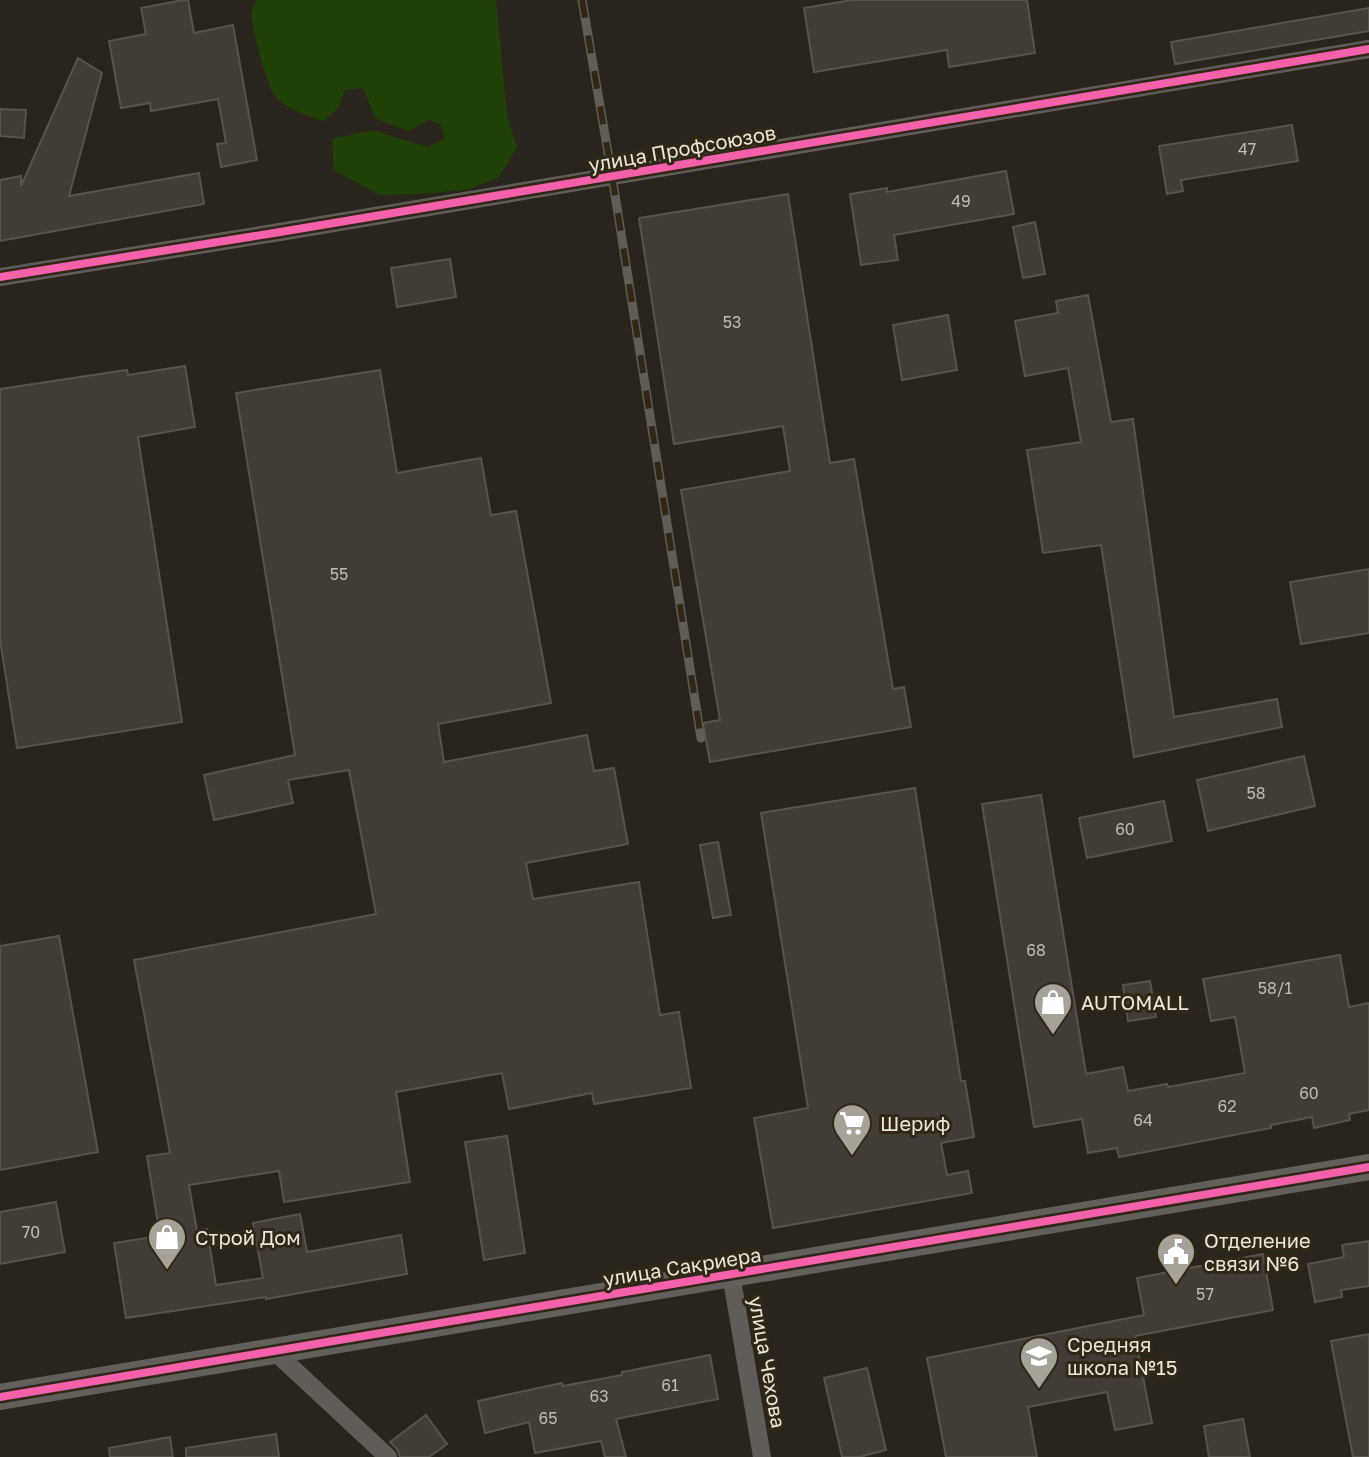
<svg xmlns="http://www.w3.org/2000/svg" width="1369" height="1457" viewBox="0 0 1369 1457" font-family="'Golos Text',sans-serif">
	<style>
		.green { fill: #204206 }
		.building { fill: #413c35; stroke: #58534b; stroke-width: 2 }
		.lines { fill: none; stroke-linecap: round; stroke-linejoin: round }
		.street { stroke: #605d59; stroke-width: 18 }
		.secondary { stroke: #62605a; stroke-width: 26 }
		.rail-casing { stroke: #605c56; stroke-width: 9 }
		.rail { stroke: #302716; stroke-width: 6; stroke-dasharray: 18; stroke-linecap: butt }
		.cycleway-casing { stroke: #302716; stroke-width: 13 }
		.cycleway { stroke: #f560ab; stroke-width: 8 }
		.labels { text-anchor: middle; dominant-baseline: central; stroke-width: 6; stroke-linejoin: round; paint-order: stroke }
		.number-label { font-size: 16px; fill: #c0bbb1 }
		.street-label { font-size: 20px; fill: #ebe5da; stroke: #302716 }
		.poi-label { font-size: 20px; fill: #ebe5da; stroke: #302716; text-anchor: start }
	</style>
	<rect width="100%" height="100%" fill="#2a251c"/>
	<path class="green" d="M256,0H496L507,115L517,147L499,177L470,189L423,194L379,195L334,170L332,139L372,130L427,147L445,139L440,123L429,120L409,131L376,119L363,88L345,90L338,108L324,121C309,116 285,109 275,96C267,86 250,24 252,12C252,11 256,1 256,0Z"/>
	<path class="building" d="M183,0H188L194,33L233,25L257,160L221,167L217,144L226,143L218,99L151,111L150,103L121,108L109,41L146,34L141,8Z
		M852,0H1027L1035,53L949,67L947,50L814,72L804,8Z
		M1369,8V31L1175,64L1171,42Z
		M78,58L102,73L69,196L199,173L204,204L0,241V180L21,176V186Z
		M0,109L26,110L24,138L0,136Z
		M1292,125L1298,161L1181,180L1183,191L1167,194L1159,146Z
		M1006,171L1014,214L894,235L898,260L861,265L850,194L887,188V192Z
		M788,194L830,463L854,459L893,689L904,687L911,727L710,762L703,723L720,720L681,490L790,471L783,426L674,444L639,218Z
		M1035,222L1045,274L1023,278L1013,227Z
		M450,259L456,297L397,307L391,268Z
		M1088,295L1111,422L1133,419L1174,717L1277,699L1282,727L1134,757L1101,545L1043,553L1027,450L1081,442L1068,368L1025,376L1015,321L1058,313L1056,301Z
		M948,315L957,370L902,380L893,325Z
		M185,366L195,427L138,437L182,722L17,748L0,640V389L127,370L128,375Z
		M380,370L397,473L481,458L491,515L516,511L551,703L438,724L444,762L587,735L594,771L614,768L628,844L526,863L533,899L639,882L660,1015L679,1012L691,1088L594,1104L592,1093L509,1109L502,1073L396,1092L410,1182L284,1202L279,1171L189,1185L197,1231L207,1229L216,1285L263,1278L253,1223L300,1214L307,1252L401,1235L407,1274L266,1299V1297L126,1318L114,1243L160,1236L147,1156L170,1153L134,960L376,914L349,770L288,780L293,803L214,820L204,775L295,755L236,393Z
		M1369,569V633L1301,644L1290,582Z
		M1304,756L1315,806L1208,831L1197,780Z
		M915,788L961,1081H965L974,1137L941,1143L947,1175L968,1171L972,1193L773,1228L754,1118L808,1108L761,813Z
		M1041,795L1086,1074L1123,1067L1128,1091L1167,1084L1168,1087L1245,1073L1235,1017L1211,1021L1203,979L1340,955L1349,1007L1369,1003V1110L1349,1114L1350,1120L1314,1128L1312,1117L1271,1125V1128L1119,1157L1117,1148L1088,1153L1082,1119L1034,1127L982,804Z
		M1164,801L1172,841L1087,858L1079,818Z
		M718,842L731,915L713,918L700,845Z
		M59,936L98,1152L0,1170V946Z
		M1150,981L1156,1017L1128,1021L1123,985Z
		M507,1136L525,1253L484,1260L465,1142Z
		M56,1202L65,1252L0,1264V1212Z
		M1369,1241V1286L1341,1290L1342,1297L1315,1302L1308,1264L1344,1257L1342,1245Z
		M1263,1254L1273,1310L1135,1336L1152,1423L1115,1430L1107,1392L1028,1407L1037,1457H946L927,1358L1144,1315L1137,1278Z
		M1369,1334V1457H1353L1331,1341Z
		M710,1355L718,1399L616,1419L626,1457H605L601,1441L535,1453L529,1422L485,1433L478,1401L562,1383L563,1386L622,1375V1372Z
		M867,1368L886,1450L859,1457H842L824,1378Z
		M426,1415L447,1444L429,1457H400L397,1449L390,1442Z
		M1243,1419L1250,1457H1209L1204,1426Z
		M276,1434L279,1457H186V1448Z
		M170,1437L173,1457H110L109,1448Z"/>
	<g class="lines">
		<path class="street" d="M0,277L280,232L1369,49
			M731,1274L762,1457
			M274,1351L388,1457"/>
		<path class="secondary" d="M0,1397L1369,1167"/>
		<g class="rail-casing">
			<path id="rail" d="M582,0L612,176L701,738"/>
		</g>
		<use href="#rail" class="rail"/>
		<g class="cycleway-casing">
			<path id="cycleway" d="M0,277L280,232L1369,49
				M0,1397L1369,1167"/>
		</g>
		<use href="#cycleway" class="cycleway"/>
	</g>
	<defs>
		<g id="shop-pin" transform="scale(2)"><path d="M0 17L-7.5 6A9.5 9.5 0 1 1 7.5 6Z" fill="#a7a298" stroke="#302716"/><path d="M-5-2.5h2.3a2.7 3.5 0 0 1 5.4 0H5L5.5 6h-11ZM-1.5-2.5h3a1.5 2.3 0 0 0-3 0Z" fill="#fff"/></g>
		<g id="supermarket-pin" transform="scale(2)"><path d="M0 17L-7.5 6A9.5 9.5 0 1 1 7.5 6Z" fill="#a7a298" stroke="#302716"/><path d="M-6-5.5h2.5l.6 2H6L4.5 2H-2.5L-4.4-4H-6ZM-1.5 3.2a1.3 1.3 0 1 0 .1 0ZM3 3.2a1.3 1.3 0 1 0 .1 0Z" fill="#fff"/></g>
		<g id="civic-pin" transform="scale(2)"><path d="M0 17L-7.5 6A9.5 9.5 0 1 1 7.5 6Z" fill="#a7a298" stroke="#302716"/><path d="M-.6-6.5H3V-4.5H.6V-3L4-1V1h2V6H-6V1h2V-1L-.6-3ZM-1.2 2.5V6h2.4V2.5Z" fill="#fff"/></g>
		<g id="school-pin" transform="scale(2)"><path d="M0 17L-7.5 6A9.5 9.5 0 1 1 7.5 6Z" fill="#a7a298" stroke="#302716"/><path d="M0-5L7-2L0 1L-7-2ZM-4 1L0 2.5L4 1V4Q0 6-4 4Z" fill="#fff"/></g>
	</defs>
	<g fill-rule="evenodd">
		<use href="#shop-pin" x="1053" y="1002"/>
		<use href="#supermarket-pin" x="852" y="1123"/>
		<use href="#shop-pin" x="167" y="1237"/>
		<use href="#civic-pin" x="1176" y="1252"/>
		<use href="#school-pin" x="1039" y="1356"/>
	</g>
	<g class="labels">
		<g class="number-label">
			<text x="1247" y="149">47</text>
			<text x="961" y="201">49</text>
			<text x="732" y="322">53</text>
			<text x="339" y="574">55</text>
			<text x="1256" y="793">58</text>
			<text x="1125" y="829">60</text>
			<text x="1036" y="950">68</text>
			<text x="1275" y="988">58/1</text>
			<text x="1309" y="1093">60</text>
			<text x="1227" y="1106">62</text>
			<text x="1143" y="1120">64</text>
			<text x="31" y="1232">70</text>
			<text x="1205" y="1294">57</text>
			<text x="670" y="1385">61</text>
			<text x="599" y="1396">63</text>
			<text x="548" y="1418">65</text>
		</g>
		<g class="street-label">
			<text transform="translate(682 148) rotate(-10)">улица Профсоюзов</text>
			<text transform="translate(682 1266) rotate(-9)">улица Сакриера</text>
			<text transform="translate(768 1362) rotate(80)">улица Чехова</text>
		</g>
		<g class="poi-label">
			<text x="1081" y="1002">AUTOMALL</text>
			<text x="880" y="1123">Шериф</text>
			<text x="195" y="1237">Строй Дом</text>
			<text x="1204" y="1240">Отделение<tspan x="1204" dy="23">связи №6</tspan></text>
			<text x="1067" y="1344">Средняя<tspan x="1067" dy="23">школа №15</tspan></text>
		</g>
	</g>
</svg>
